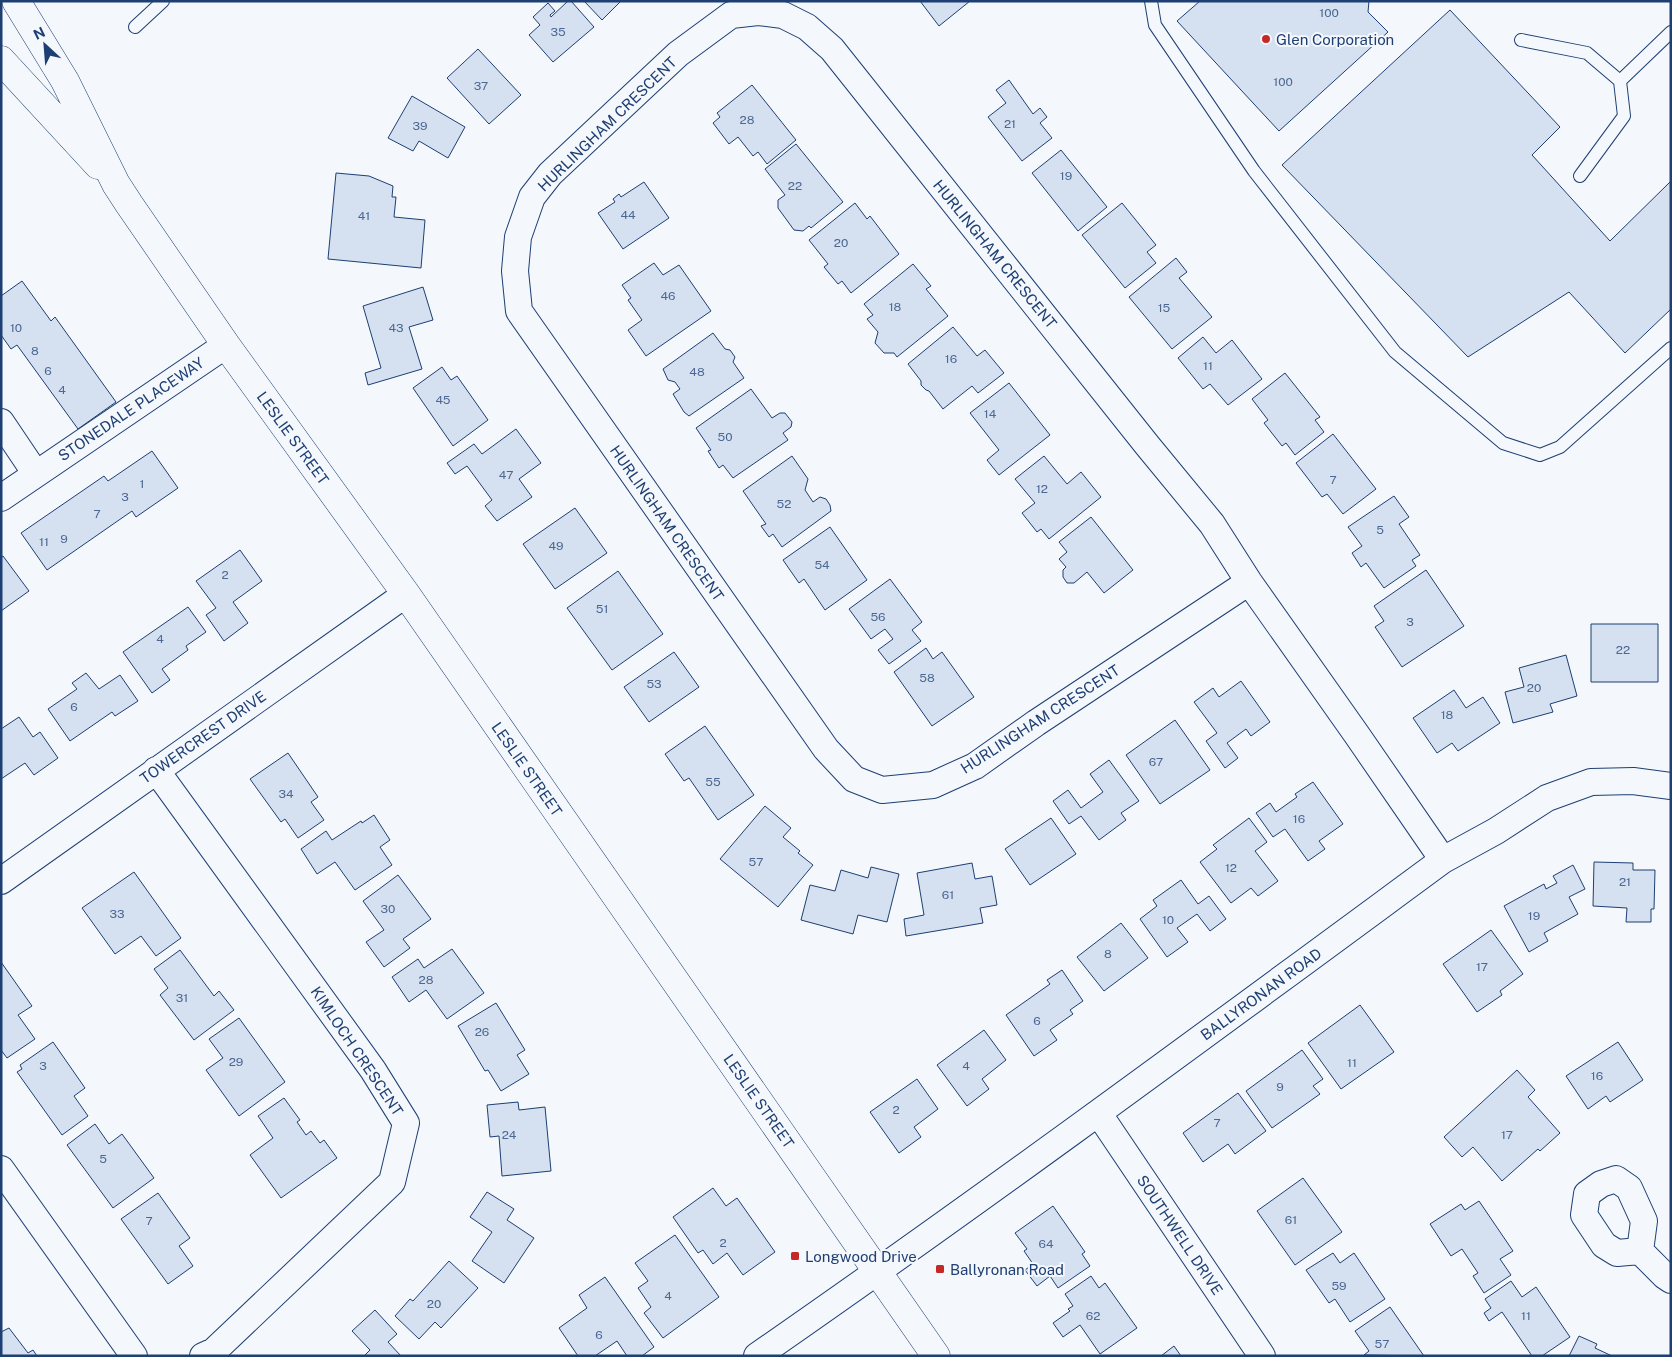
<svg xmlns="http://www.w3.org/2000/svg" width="1672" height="1357" viewBox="0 0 1672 1357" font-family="'Public Sans',sans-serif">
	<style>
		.building { fill: #d5e0f0; stroke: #1d3f73 }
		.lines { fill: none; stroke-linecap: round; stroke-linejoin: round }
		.service-casing { stroke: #1d3f73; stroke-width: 14 }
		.minor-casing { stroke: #1d3f73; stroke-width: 28 }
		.secondary-casing { stroke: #1d3f73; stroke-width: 29 }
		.service { stroke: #f4f7fb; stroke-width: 12 }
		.minor { stroke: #f4f7fb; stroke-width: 26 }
		.secondary { stroke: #f4f7fb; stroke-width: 28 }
		.poi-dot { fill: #c62828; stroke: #f4f7fb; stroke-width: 2 }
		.labels { text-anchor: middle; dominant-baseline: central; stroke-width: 4; stroke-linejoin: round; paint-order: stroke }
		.number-label { font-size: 12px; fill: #4b6792 }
		.poi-label { font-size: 15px; fill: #1d3f73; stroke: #f4f7fb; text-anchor: start }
		.street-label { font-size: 15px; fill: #1d3f73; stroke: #f4f7fb }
	</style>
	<rect width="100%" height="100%" fill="#f4f7fb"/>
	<path class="building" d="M568,1H571L594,27L553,62L529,35L540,25L533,17L548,3L555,11L550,15L551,17Z
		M584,1H621L602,20Z
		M920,1H970L939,26Z
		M1200,1H1369L1368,12L1388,32L1279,131L1177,21Z
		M1450,10L1560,127L1532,155L1610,241L1671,181V309L1625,353L1569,292L1468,357L1282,165Z
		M478,49L521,95L489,124L447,78Z
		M1009,80L1033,114L1040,108L1047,117L1040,123L1052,138L1022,161L988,117L1006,103L996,90Z
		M752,85L796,140L767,164L758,152L753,156L738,137L729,144L713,123L720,117L717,113Z
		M412,96L465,127L448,158L419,141L413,151L388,138Z
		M796,144L843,202L811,228L809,226L803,231L794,230L778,208V200L785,195L765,169Z
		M1061,150L1107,207L1078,231L1032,173Z
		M336,173L369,176L393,186L392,197H396L394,217L425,220L421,268L328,259Z
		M644,182L669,218L623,249L598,213L615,202L613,199L619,194L621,197Z
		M855,203L867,219L870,216L899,254L851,293L842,281L838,284L824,267L828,264L809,240Z
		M1122,203L1156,245L1147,252L1156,263L1125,288L1082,235Z
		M1176,258L1187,272L1179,278L1212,317L1172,349L1129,297Z
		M654,263L663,275L679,265L711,311L646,356L628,330L642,320L628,300L631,298L622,285Z
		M913,264L931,286L926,289L948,316L897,357L894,353H884L875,343L878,332L867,319L873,315L864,304Z
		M22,281L51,321L55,317L116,402L78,429L17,345L11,349L1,335V296Z
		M423,287L433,320L409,327L422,369L368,385L365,373L381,368L363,306Z
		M953,327L977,356L985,350L1004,373L978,393L972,386L943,409L929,391L926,390L921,385V381L908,364Z
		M713,333L725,349L730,350L735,357L733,362L744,378L689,416L684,412L673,394L680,389L675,382L668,380L663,369Z
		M1203,337L1216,353L1232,340L1262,379L1228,405L1210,384L1203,389L1178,358Z
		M442,367L451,380L457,376L488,420L453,446L413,388Z
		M1285,373L1320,417L1315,420L1324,432L1295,455L1286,443L1282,446L1264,423L1268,420L1252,399Z
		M1009,383L1050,435L999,475L987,460L999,450L970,413Z
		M751,389L772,418L780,413H785L792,422L791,427L783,433L788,440L733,478L723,465L719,468L708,451L711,450L696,428Z
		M516,429L541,463L519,479L532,497L497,521L485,506L492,500L467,466L455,474L447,463L474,444L482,454Z
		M1333,434L1376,489L1343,514L1327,494L1322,497L1296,463Z
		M152,451L178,488L136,517L132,511L47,570L21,533L104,476L108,481Z
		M792,456L808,479L805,490L813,502L820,497L826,499L830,505L831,511L782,547L773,534L769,537L761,526L766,524L743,491Z
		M1044,456L1067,484L1081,472L1101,497L1049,539L1041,529L1037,532L1022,513L1035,503L1015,479Z
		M1394,496L1409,517L1399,524L1420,555L1412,560L1416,566L1384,588L1366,563L1361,567L1352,553L1362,546L1348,527Z
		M575,508L607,553L555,589L523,544Z
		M1091,517L1133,570L1104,593L1087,572L1074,583H1067L1063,577V570L1066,567L1059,559L1067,552L1059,542Z
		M830,527L867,580L825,610L804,579L799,583L783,560Z
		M240,550L262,581L233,602L248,623L224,641L206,615L216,608L196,581Z
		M3,556L29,591L1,611V557Z
		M1426,570L1464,626L1402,667L1375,627L1384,621L1374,606Z
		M618,571L663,634L612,670L567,608Z
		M890,579L922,622L912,630L921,641L889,664L878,650L893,639L885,629L871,639L849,609Z
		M188,607L206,632L186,646L188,650L162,669L170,680L152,693L123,652Z
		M1591,624H1658V682H1591Z
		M926,648L933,659L942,652L974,697L932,726L894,672Z
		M674,652L699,687L649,722L624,687Z
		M1566,655L1577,696L1550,704L1553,712L1513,723L1505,692L1524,687L1519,668Z
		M86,673L99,689L120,675L138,701L115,716L112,712L70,741L48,709L77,689L72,683Z
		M1241,681L1270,722L1251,736L1246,729L1227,743L1238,758L1225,768L1206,741L1217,733L1194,702L1213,688L1219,697Z
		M1454,690L1466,708L1483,697L1500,723L1458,751L1452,743L1437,753L1413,718Z
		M19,717L33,737L40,732L58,758L34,775L25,763L1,779V729Z
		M1175,720L1210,770L1160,804L1126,755Z
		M705,726L754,795L718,820L689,778L684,781L665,754Z
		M288,753L318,797L311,802L324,820L298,838L285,819L281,822L250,779Z
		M1109,760L1139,801L1121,813L1126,820L1099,840L1081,816L1069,824L1053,801L1068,790L1081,808L1103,792L1090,774Z
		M1313,782L1343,824L1319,841L1325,849L1308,861L1285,829L1273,837L1256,813L1270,803L1276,812L1297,797L1295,794Z
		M765,806L791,828L783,837L800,851L798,853L813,865L778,907L720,859Z
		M374,815L390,840L380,847L392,865L355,890L335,862L317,874L301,849L326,831L332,840L361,821L362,823Z
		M1051,818L1076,854L1030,885L1005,849Z
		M1249,818L1267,842L1255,851L1278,881L1258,896L1251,888L1231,903L1200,862L1217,849L1213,845Z
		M1594,862L1633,863V870H1655L1654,909H1651V922H1626L1627,908L1593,906Z
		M972,863L975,879L992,876L997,905L980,908L983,923L906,936L904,919L924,915L917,873Z
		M1573,865L1585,889L1569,897L1578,914L1544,933L1548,941L1529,952L1504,906L1544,884L1546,889L1557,883L1553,876Z
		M871,867L899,874L887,922L858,915L853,934L801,920L810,885L835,891L841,870L868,878Z
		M134,872L181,938L156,956L141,936L115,954L82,908Z
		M398,875L431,919L403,939L410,948L384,967L366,942L384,930L363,901Z
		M1181,880L1198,904L1209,896L1226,919L1210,931L1197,914L1177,928L1188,942L1167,957L1140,919L1157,906L1153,900Z
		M1121,923L1148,958L1104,991L1077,957Z
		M1491,930L1523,974L1500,991L1502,995L1477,1012L1443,964Z
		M452,949L484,993L447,1019L426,990L409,1002L392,977L418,959L424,968Z
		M180,950L214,996L219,991L234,1010L194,1040L160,995L168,988L154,969Z
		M1,962L32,1006L18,1015L35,1039L7,1058L1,1050Z
		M1062,970L1083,1001L1070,1010L1073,1014L1050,1030L1057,1040L1034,1056L1006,1015L1050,984L1047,980Z
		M496,1003L525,1050L517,1055L529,1074L501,1091L488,1070L485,1071L458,1026Z
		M1360,1005L1394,1052L1341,1089L1308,1043Z
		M239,1018L285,1082L239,1116L206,1070L223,1058L209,1039Z
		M984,1030L1006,1060L982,1079L989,1089L967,1106L937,1065Z
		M53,1042L85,1088L74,1096L88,1116L62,1135L17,1072L22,1069L20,1065Z
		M1618,1042L1643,1080L1610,1102L1606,1096L1588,1109L1566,1076Z
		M1302,1050L1323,1079L1313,1086L1320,1094L1272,1128L1246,1091Z
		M1517,1070L1535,1090L1528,1097L1560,1133L1540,1151L1538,1149L1502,1181L1473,1147L1462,1157L1444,1137Z
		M917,1079L938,1109L914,1127L921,1137L899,1153L870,1112Z
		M1238,1093L1266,1131L1235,1154L1228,1144L1203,1162L1183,1133Z
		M284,1098L300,1120L297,1122L306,1135L311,1131L320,1143L324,1140L337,1158L281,1198L250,1155L273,1138L258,1116Z
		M518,1102L519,1110L545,1107L551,1171L502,1176L499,1136L490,1137L487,1105Z
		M95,1124L109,1144L122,1134L154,1178L113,1208L67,1145Z
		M1303,1178L1342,1232L1295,1265L1257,1211Z
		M713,1188L726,1206L737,1198L775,1252L743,1275L727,1253L713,1264L703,1250L698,1253L673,1217Z
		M487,1192L514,1209L507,1220L534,1238L504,1283L472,1261L492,1232L470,1217Z
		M158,1193L190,1238L179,1246L193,1266L168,1284L121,1219Z
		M1479,1201L1513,1251L1500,1259L1511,1275L1484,1293L1473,1276L1478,1273L1462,1249L1451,1256L1430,1224L1461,1204L1465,1210Z
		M1053,1206L1085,1252L1082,1254L1090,1266L1058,1288L1050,1276L1037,1286L1025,1270L1033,1264L1024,1251L1027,1249L1015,1233Z
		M675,1235L719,1297L663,1338L644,1313L651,1307L638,1288L648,1281L635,1263Z
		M1333,1253L1340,1263L1354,1253L1385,1299L1350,1322L1335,1299L1329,1303L1306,1270Z
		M449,1261L478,1288L441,1328L435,1322L419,1339L395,1316L410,1299L413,1301Z
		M1091,1276L1099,1288L1105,1283L1137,1328L1100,1354L1080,1325L1063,1337L1053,1323L1070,1311L1068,1309L1073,1306L1065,1294Z
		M605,1277L654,1347L642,1356H627L617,1341L595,1356H578L559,1328L587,1308L579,1295Z
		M1511,1281L1522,1297L1536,1287L1570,1337L1542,1356H1532L1502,1312L1489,1321L1484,1313L1491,1308L1485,1299Z
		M1390,1307L1424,1356L1364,1355L1369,1351L1355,1331Z
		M375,1310L397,1334L388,1342L401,1356H364L370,1350L352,1331Z
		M9,1328L28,1353L33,1350L37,1356H1V1332Z
		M1579,1336L1597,1344L1595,1348L1612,1356H1569Z
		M1174,1346L1181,1356H1161Z"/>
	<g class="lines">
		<g class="service-casing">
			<path id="service" d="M1151,1L1155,25L1254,171L1395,352L1503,443L1540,455L1560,447L1671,348
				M135,27L163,1
				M1521,40L1587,53L1620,81
				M1580,176L1624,116L1620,81L1671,32"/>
		</g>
		<g class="minor-casing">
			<path id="minor" d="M1,422L36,474
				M1,498L226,345
				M1249,582L1036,723L975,766L933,785L882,790L854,779L826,749L519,311L515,271L518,237L532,197L550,174L678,54L731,15L758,12L783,15L807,27L832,49L1147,445L1212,524L1249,582L1357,735L1443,860
				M156,770L373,1070L406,1123L392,1182L214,1351L203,1356
				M1,881L406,594
				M1099,1114L1262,1356
				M1,1169L134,1356
				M1640,1251L1644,1221L1629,1188L1616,1179L1601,1184L1587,1194L1584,1215L1604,1245L1617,1253L1640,1251L1665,1276L1671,1280
				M757,1356C989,1195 1216,1027 1443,860L1496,831L1547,798L1591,782L1633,781L1671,786"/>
		</g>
		<g class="secondary-casing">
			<path id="secondary" d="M16,1L65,81L116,184L129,204L226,345L406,594L936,1356
				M1,60L98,165"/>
		</g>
		<use href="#service" class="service"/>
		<use href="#minor" class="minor"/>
		<use href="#secondary" class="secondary"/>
	</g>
	<g class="poi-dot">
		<circle cx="1266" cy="39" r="5"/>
		<rect x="790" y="1251" width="10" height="10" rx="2.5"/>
		<rect x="935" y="1264" width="10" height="10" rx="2.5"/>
	</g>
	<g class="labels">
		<g class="number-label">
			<text x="1329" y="13">100</text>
			<text x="558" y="32">35</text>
			<text x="1283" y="82">100</text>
			<text x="481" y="86">37</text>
			<text x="747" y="120">28</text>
			<text x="1010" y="124">21</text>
			<text x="420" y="126">39</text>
			<text x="1066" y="176">19</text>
			<text x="795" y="186">22</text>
			<text x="628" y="215">44</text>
			<text x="364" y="216">41</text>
			<text x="841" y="243">20</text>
			<text x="668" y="296">46</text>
			<text x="895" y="307">18</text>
			<text x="1164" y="308">15</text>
			<text x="16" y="328">10</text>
			<text x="396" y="328">43</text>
			<text x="35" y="351">8</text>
			<text x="951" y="359">16</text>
			<text x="1208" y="366">11</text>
			<text x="48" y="371">6</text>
			<text x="697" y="372">48</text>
			<text x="62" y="390">4</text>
			<text x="443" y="400">45</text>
			<text x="990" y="414">14</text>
			<text x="725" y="437">50</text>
			<text x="506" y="475">47</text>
			<text x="1333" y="480">7</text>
			<text x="142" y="484">1</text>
			<text x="1042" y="489">12</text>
			<text x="125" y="497">3</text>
			<text x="784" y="504">52</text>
			<text x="97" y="514">7</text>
			<text x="1380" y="530">5</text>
			<text x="64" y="539">9</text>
			<text x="44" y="542">11</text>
			<text x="556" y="546">49</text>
			<text x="822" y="565">54</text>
			<text x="225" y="575">2</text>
			<text x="602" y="609">51</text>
			<text x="878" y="617">56</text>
			<text x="1410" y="622">3</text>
			<text x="160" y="639">4</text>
			<text x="1623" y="650">22</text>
			<text x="927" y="678">58</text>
			<text x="654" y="684">53</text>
			<text x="1534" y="688">20</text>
			<text x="74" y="707">6</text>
			<text x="1447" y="715">18</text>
			<text x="1156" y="762">67</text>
			<text x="713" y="782">55</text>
			<text x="286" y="794">34</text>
			<text x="1299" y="819">16</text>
			<text x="756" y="862">57</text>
			<text x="1231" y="868">12</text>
			<text x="1625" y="882">21</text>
			<text x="948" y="895">61</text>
			<text x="388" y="909">30</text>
			<text x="117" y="914">33</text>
			<text x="1534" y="916">19</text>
			<text x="1168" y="920">10</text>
			<text x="1108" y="954">8</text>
			<text x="1482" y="967">17</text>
			<text x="426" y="980">28</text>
			<text x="182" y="998">31</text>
			<text x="1037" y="1021">6</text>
			<text x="482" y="1032">26</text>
			<text x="236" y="1062">29</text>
			<text x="1352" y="1063">11</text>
			<text x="43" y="1066">3</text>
			<text x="966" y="1066">4</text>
			<text x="1597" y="1076">16</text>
			<text x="1280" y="1087">9</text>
			<text x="896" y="1110">2</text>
			<text x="1217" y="1123">7</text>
			<text x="509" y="1135">24</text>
			<text x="1507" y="1135">17</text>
			<text x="103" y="1159">5</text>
			<text x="1291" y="1220">61</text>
			<text x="149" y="1221">7</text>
			<text x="723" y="1243">2</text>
			<text x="1046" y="1244">64</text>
			<text x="1339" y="1286">59</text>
			<text x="668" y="1296">4</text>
			<text x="434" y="1304">20</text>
			<text x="1093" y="1316">62</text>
			<text x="1526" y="1316">11</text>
			<text x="599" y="1335">6</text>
			<text x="1382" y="1344">57</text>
		</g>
		<g class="poi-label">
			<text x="1276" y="39">Glen Corporation</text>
			<text x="805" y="1256">Longwood Drive</text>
			<text x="950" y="1269">Ballyronan Road</text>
		</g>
		<g class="street-label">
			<text transform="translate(607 124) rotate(-44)">HURLINGHAM CRESCENT</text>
			<text transform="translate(995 254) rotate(51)">HURLINGHAM CRESCENT</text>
			<text transform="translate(131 409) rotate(-34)">STONEDALE PLACEWAY</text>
			<text transform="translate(293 438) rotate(54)">LESLIE STREET</text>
			<text transform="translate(667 523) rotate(55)">HURLINGHAM CRESCENT</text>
			<text transform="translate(1040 719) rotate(-33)">HURLINGHAM CRESCENT</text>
			<text transform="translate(203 737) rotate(-35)">TOWERCREST DRIVE</text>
			<text transform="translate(527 769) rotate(55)">LESLIE STREET</text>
			<text transform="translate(1261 994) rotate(-36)">BALLYRONAN ROAD</text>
			<text transform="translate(357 1051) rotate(56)">KIMLOCH CRESCENT</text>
			<text transform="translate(759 1101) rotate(55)">LESLIE STREET</text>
			<text transform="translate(1180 1235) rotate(56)">SOUTHWELL DRIVE</text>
		</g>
	</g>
	<rect width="1672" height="1357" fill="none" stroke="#1d3f73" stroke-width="5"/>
	<g transform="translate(45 45) rotate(334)" stroke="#f4f7fb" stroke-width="4" paint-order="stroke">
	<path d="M0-4L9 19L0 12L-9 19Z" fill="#1d3f73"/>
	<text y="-8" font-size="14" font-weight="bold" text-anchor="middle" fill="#1d3f73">N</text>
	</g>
</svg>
